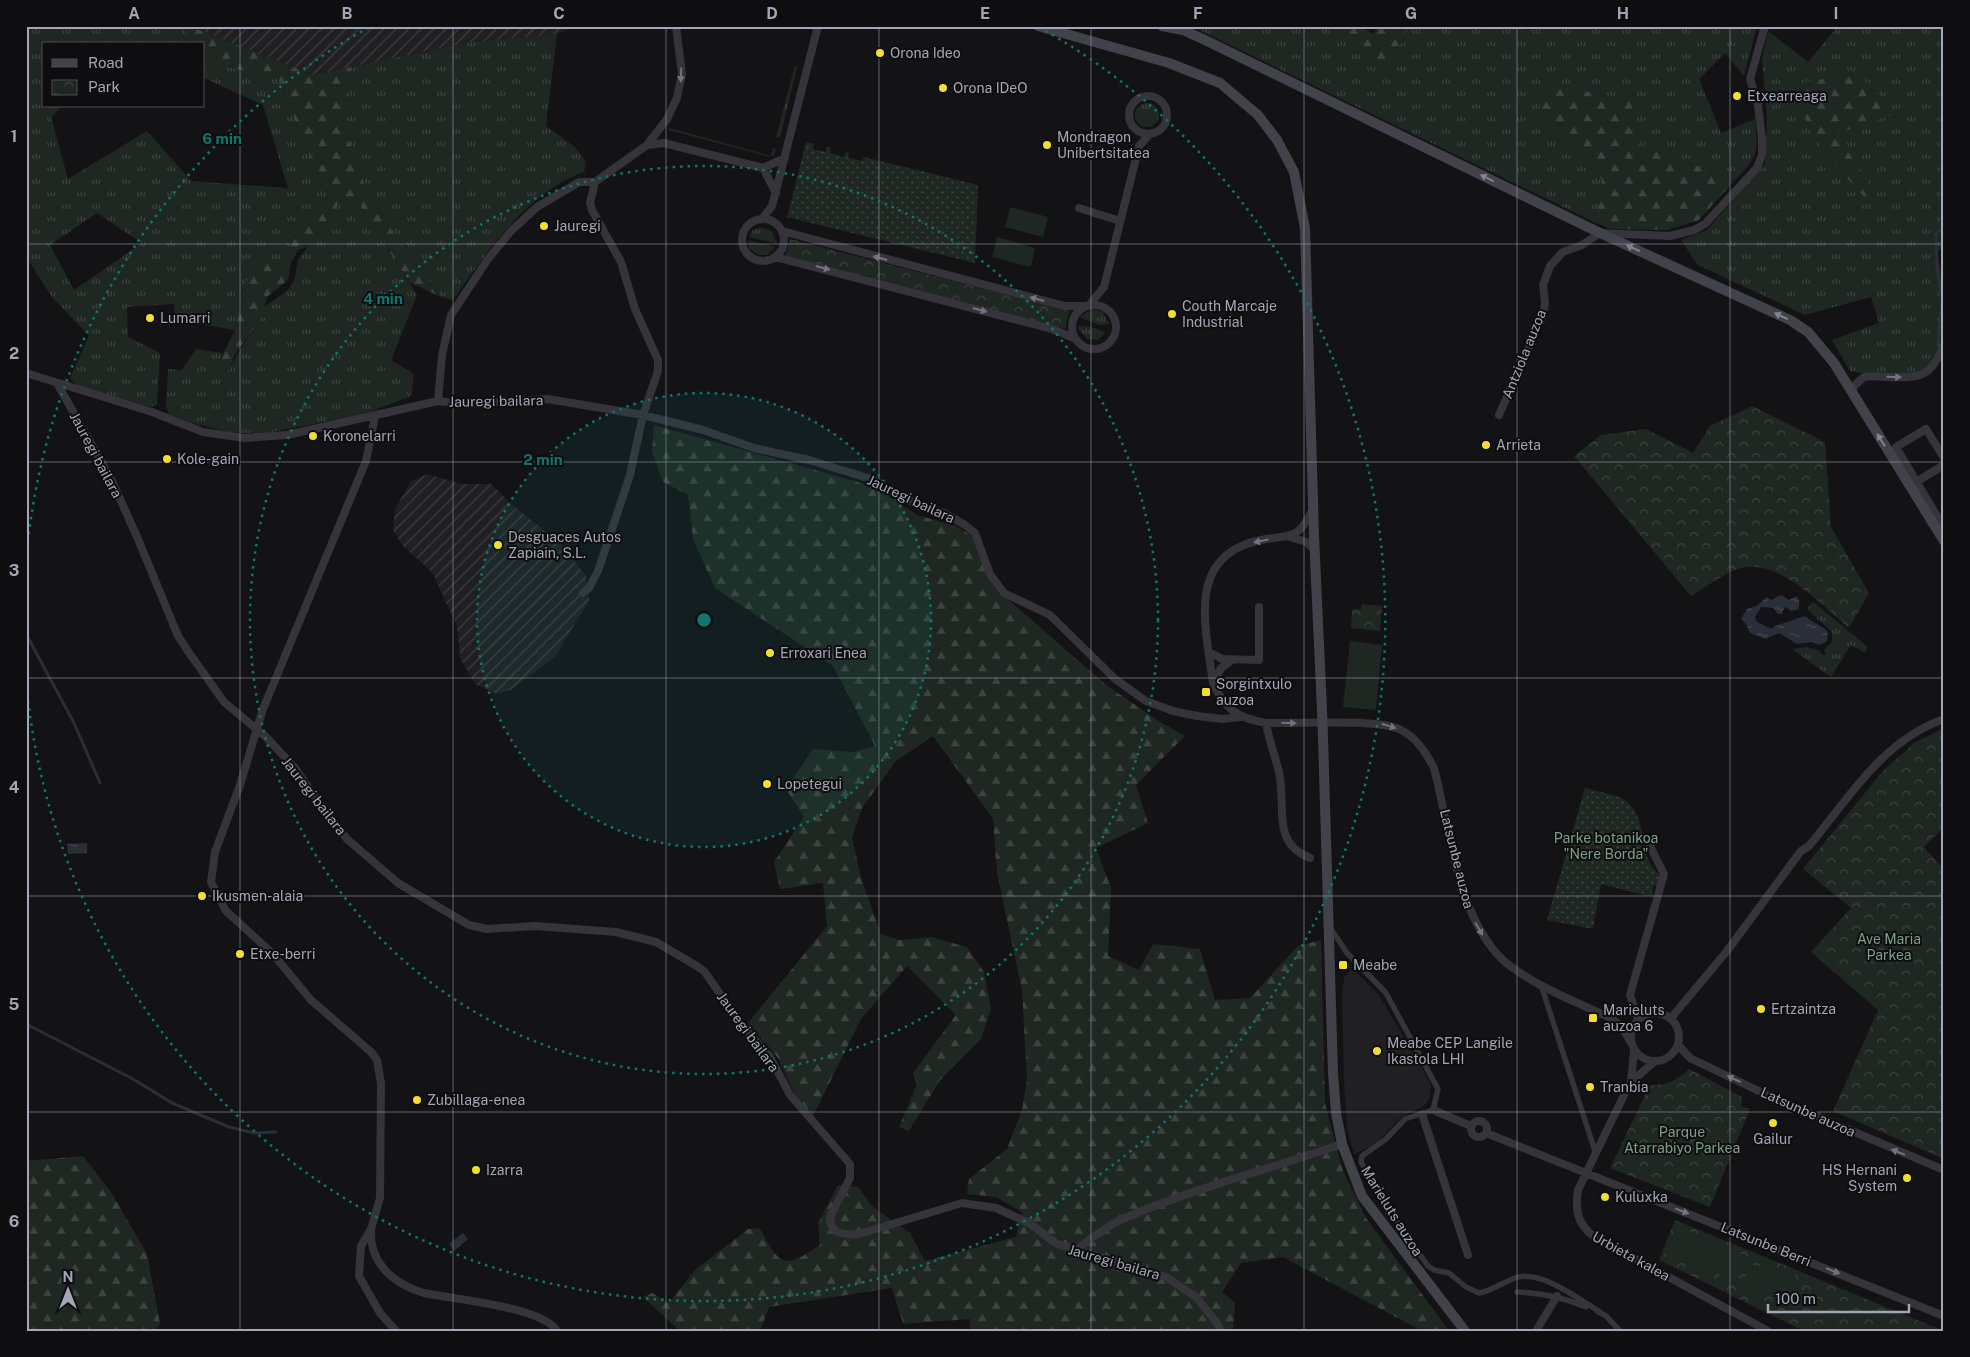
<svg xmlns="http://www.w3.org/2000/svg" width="1970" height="1357" viewBox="0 0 1970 1357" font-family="'Public Sans',sans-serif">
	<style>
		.built { fill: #201f22 }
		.industrial { fill: url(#industrial-furrows) }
		.grass { fill: url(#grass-tufts); fill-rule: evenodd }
		.forest { fill: url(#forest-firs) }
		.park { fill: url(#park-crowns) }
		.garden { fill: url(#garden-dots) }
		.pitch { fill: #1f2722 }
		.water { fill: url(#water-ripples) }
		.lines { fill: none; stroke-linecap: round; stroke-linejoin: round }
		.stream { stroke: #292e38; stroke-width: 3 }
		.pedestrian { stroke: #34343a; stroke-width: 5.5 }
		.minor { stroke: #34343a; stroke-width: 8 }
		.secondary { stroke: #42424a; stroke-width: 10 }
		.secondary-bridge { stroke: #42424a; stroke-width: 10 }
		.oneway { fill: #72737e }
		.oneway2 { fill: #828390 }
		.grid { fill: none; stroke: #a5a6b5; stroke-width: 1; stroke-opacity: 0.55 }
		.ring { fill: none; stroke: #0f766e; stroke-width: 2.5; stroke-dasharray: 2.5 5 }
		.poi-dot { fill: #f1de2f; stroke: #0e0e10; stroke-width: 2 }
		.labels { text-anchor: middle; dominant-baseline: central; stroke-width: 4; stroke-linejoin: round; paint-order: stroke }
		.poi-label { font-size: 14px; fill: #a5a6b5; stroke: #0e0e10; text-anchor: start }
		.street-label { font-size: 14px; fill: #a5a6b5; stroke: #0e0e10 }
		.park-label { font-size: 14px; fill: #7ba086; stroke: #0e0e10 }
		.centre { fill: #0f766e; stroke: #0e0e10; stroke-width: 2.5 }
		.ring-label { font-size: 15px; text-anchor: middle; font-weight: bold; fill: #0f766e; stroke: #0e0e10; stroke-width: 4; stroke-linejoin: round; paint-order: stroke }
		.neatline { fill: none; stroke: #a5a6b5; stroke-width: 2 }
		.grid-label { font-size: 16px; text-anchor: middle; font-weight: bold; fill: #a5a6b5 }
	</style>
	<defs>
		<pattern id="industrial-furrows" width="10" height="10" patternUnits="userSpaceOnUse" patternTransform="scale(1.25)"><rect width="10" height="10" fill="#201f22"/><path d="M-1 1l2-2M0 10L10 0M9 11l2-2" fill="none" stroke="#3d3d40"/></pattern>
		<pattern id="grass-tufts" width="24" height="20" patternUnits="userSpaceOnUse" patternTransform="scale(1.25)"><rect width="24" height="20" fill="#1f2722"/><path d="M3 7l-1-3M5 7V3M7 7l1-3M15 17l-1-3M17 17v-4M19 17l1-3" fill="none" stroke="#3d4340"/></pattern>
		<pattern id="forest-firs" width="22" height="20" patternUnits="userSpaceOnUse" patternTransform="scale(1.25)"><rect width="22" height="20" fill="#1f2722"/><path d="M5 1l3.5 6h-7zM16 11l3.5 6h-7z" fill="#3d4340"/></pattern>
		<pattern id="park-crowns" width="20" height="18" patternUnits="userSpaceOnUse" patternTransform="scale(1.25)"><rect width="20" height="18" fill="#1f2722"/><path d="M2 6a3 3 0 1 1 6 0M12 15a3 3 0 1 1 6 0" fill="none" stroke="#3d4340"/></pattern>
		<pattern id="garden-dots" width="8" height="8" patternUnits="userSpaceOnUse" patternTransform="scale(1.25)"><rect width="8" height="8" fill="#1f2722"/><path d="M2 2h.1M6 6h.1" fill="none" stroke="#3d4340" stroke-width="1.8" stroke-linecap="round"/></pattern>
		<pattern id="water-ripples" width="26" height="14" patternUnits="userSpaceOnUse" patternTransform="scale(1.25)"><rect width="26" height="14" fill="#292e38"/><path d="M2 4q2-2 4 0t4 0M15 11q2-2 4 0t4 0" fill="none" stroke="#454953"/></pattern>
	</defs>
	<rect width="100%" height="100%" fill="#131315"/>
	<path class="built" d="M1351,969L1354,970L1379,995L1429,1080L1431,1088L1429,1100L1422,1107L1400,1118L1375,1145L1354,1154L1347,1128L1344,1080L1342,996L1344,978Z"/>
	<path class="industrial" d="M189,26H577L557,34L465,43L313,75Z
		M428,474L460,484H491L511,504L561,544L586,576L589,601L555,657L511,690L497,694L475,684L460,658L457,626L432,572L403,546L393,530L395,509L411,481Z"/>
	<path class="grass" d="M26,26H49L54,30L58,26H183L193,44H44V106H63L51,117L68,179L147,131L191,181L288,188L263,105L204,78V61L278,78L327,198L290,243L291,263H251L235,330L175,320L174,304L127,307L128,337L160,353L157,404L151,407L78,386L70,378L89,336L51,296L29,261L26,263ZM97,213L142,243L74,290L50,245Z
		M1191,26H1323L1390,66L1409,26H1504L1528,30L1535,26H1757L1744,76L1725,53L1699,79L1721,133L1755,119C1758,154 1759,155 1735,180L1640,145L1539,114L1602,180L1594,222Z
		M1838,26H1944V247L1937,252C1943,282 1956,358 1919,373C1911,376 1900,374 1892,374C1877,374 1864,375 1850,371L1832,340L1879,323L1871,297L1805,315L1698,265L1681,240L1707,230L1765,164L1767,118L1762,59L1768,31L1808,62Z
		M557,34L546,126L576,148L586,162L584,172C527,192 486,253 453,300L441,297L395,236L364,183L343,122L352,67L465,43Z
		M795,65L797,67L780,138L776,137Z
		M1135 115a12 12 0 1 1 24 0a12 12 0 1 1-24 0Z
		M669,128L771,156L773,148L776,149L774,156H767L669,130Z
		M356,199L417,295L391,360L414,374L411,396L362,415L260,434L230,432L192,423L169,414L166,407L168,369L182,370L196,349L222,353L217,368L230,370C238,347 258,330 264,307L288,290L295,278L298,260L341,200Z
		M760,227L772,231L777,243L749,237L752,231Z
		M748,240L775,247L767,255H759L749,249Z
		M1092,309L1103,312L1109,324L1099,325L1080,317Z
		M1085,326L1098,329L1105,333L1098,340L1087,339L1077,327Z
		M1813,602L1868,647L1865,653L1851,645L1831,677L1792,649L1807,647L1820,651L1822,655L1826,654L1824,650L1832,642V632L1807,609Z"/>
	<path class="forest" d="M183,26H189L313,75L352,67L343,122L364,183L395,236L441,297L409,282L356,199L341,200L309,246L298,250L291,263L288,280L267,297L262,317L234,356L230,370L216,368L235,330L251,263H290V243L327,198L278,78L204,62V44H193Z
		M1323,26H1359L1374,34L1377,26H1409L1390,67Z
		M1856,72L1897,113L1836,134L1868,182L1869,202L1824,153L1802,113V83Z
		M1546,85L1631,99L1640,145L1735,180L1699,220L1667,230L1610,229L1594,222L1602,180L1539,114Z
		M654,425L858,482L883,493L917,515L956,526L971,535L1003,595L1105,684L1157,720L1185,736L1136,785L1148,823L1096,848L1111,888L1108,956L1139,970L1153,944L1200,949L1215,1000L1250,998L1298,946L1321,940L1325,1103L1343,1171L1366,1218L1449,1331H1422L1283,1257L1241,1263L1222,1292L1235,1303L1233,1331H970V1319L903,1324L892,1288L769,1307L760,1331H680L643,1297L652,1293L669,1303L695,1270L748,1229L760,1228C779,1266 784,1270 820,1245L818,1223L838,1185L858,1187L873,1207L910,1233L925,1261L1016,1237L1022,1212L996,1197L967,1194L969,1179L1007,1149L1022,1110L1027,1079L1022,990L997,873L993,819L933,736L896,761L862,808L852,838L862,881L881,934L900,940L931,937L967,947L984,972L991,1009L981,1039L940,1080L909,1131L899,1127L917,1084L913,1073L956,1015L907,966L861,1019L813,1116L798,1101L778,1058L748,1023L827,926L823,883L780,889L774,862L804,817L786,789L813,749L853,752L875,746L833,666L715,588L693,539L688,495L663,482L652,452Z
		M83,1156L111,1192L147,1254L160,1324L155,1331H26V1161Z"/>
	<path class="park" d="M790,239L1070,311L1066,322V329L785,257Z
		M1752,406L1825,442L1831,527L1869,593L1849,628C1824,607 1778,558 1741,568C1724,573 1706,587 1691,596L1574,456L1601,435L1646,429L1693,453L1710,426Z
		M1362,604L1382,606L1380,631L1351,628L1352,609H1361Z
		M1942,729L1944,827L1924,847L1944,870V1159L1833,1111L1878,1010L1811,952L1851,908L1803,869L1882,772L1914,743Z
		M1689,1069L1742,1097L1741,1106L1750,1109L1710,1207L1610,1168L1650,1085C1668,1085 1676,1081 1689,1069Z
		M1675,1220L1944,1331H1804L1659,1260Z"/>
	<path class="garden" d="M806,142L814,144L813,149L826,152L827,147L831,148L830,153L844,157L846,152L849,153L848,158L862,161L864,157L978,185L975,263L787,217Z
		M1585,788C1595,791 1619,795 1626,801C1651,820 1634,858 1662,876L1659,885L1653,886L1652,897L1601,884L1593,929L1547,920Z"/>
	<path class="pitch" d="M1010,207L1048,217L1043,237L1005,227Z
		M997,237L1035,248L1031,267L992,257Z
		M1350,641L1382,645L1376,710L1343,707Z
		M1678,1226L1726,1249L1713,1276L1665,1253Z
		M1733,1249L1745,1256L1730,1285L1717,1279Z
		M1748,1264L1795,1274L1791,1297L1744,1288Z"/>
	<path class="water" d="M1781,595L1789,600L1797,596L1799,601V609L1791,611L1786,607L1784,608L1782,614H1778L1773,608L1761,607L1755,617L1757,622L1772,629L1775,626L1805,616C1813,623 1823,626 1828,632L1827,641L1820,645L1811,642L1797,644L1779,633L1765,639L1750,633L1746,624L1741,619L1747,609L1756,606L1767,597L1771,600Z
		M87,843V853L68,854L67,844Z
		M463,1233L468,1239L454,1251L449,1244Z"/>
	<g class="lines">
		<path class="stream" d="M1938,342L1943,298L1937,270L1936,234L1944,227
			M26,634L74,723L100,783
			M26,1024L133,1079L172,1103L229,1127L254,1133L276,1132"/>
		<path class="pedestrian" d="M1331,929L1347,953L1386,993L1438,1089L1433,1110L1405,1119L1386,1139L1362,1156L1361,1162L1385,1205L1428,1266L1434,1270L1449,1273L1466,1287L1479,1293C1492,1291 1503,1282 1515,1278C1540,1269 1579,1299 1600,1312
			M1541,985L1596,1154
			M1517,1292C1543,1293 1563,1297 1586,1307
			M1597,1311L1606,1316L1620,1331"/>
		<path class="minor" d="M1129 115a19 19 0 1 1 38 0a19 19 0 1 1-38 0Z
			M647,145L664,143L763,168L785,158
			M763,168L776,193
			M1079,208L1120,221
			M742 240a21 21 0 1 1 42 0a21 21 0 1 1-42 0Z
			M762,219L772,206L818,26
			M782,231L1065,306H1085
			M775,257L1052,329L1074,338
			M1090,304L1104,287L1139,146L1150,134
			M1072 327a22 22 0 1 1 44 0a22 22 0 1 1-44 0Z
			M26,373L152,412L203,432L245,438L287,435L438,401L462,404L548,399L643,415L703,430L754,448L809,460L871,479L923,508L944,513L965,525L975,533L990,574L1004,593L1050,615L1115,679L1146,701L1173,711L1197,716L1222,719L1241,717
			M57,383L112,481L138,539L178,636L190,654L224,702L266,737L295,768L326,813L347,839L398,883L469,925L487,929L535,926L616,932L656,942L695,965L704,971L742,1025L770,1057L790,1095L850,1164V1178L830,1217C830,1235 845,1235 859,1234L962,1203L996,1208L1029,1223L1057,1244L1166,1277L1196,1297L1217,1323L1221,1331
			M1851,391C1855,386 1858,380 1865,377C1870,375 1878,377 1884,377C1919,378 1932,379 1944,343
			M438,401L442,355L451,315L488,259L511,231L537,207L579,182H595L647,145L667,119L677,98L682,74L676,26
			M1499,415L1543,315L1545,303L1543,285L1550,266L1563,252L1582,245L1600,233L1670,236L1694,230L1705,224L1757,168L1762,155V139L1758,105L1750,79L1765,26
			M375,416L366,461L263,709L240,785L215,852L211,882L226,911L272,953L311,1000L371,1052L377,1060L381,1083L380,1198L371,1229L361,1246L359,1276L380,1313L396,1331
			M1944,458L1926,429L1896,447L1944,528
			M1916,482L1944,465
			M1313,509C1299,537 1296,535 1266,539C1185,552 1205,624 1213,683C1225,710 1238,718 1266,723C1297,724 1377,718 1401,730C1417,738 1426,753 1434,768C1450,828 1458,930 1513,968C1542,989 1578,1003 1611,1018L1622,1027L1630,1041
			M1290,537L1306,542L1314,549
			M583,593L589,588L598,571L630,475L643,415L658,371V360L635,309L621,262L592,210L590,203L595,182
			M1209,652L1222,659L1259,660V607
			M1213,683L1221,668L1232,660
			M1266,723C1269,740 1275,756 1279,772C1287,806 1270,842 1310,858
			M1631 1037a24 24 0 1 1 48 0a24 24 0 1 1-48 0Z
			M1671,1018L1727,951L1801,851L1809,846C1848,799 1883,740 1944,719
			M1638,1019L1630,995L1664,874L1650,846
			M1678,1045L1690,1058L1767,1095L1944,1170
			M1655,1061L1631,1082L1626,1091L1578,1190C1575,1210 1577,1223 1593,1236L1768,1331
			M1631,1082L1634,1050
			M1433,1110L1471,1126
			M1422,1114L1468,1255
			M1471 1129a8 8 0 1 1 16 0a8 8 0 1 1-16 0Z
			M1486,1133L1944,1316
			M371,1231C370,1264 394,1284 424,1293C453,1299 543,1307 557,1331
			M1074,1251C1090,1240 1107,1225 1125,1218C1195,1188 1270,1169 1342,1144
			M1536,1331L1557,1296"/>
		<path class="secondary" d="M1038,26L1169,63L1220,83L1258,115L1277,140L1294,172L1305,228L1314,536L1322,710
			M1162,26L1183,30L1207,41L1600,233L1790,320L1808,332L1834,363L1944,541
			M1323,738L1333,1073L1336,1113L1342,1144L1362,1196L1465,1331"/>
		<path class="secondary-bridge" d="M1322,710L1323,738"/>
	</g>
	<defs><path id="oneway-solid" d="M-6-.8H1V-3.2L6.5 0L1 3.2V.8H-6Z" transform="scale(1.25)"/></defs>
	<g class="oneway">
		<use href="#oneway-solid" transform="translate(681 75) rotate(92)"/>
		<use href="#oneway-solid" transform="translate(880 258) rotate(-165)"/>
		<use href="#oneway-solid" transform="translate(823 268) rotate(15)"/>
		<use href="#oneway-solid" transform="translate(1037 299) rotate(-165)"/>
		<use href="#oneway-solid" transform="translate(980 310) rotate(15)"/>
		<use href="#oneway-solid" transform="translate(1894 377) rotate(2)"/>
		<use href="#oneway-solid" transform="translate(1261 541) rotate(168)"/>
		<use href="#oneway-solid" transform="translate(1289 723) rotate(1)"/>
		<use href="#oneway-solid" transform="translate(1389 726) rotate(17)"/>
		<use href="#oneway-solid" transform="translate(1479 929) rotate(60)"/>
		<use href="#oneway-solid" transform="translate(1734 1079) rotate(-155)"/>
		<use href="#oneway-solid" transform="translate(1898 1152) rotate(-158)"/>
		<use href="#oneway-solid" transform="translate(1682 1211) rotate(21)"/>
		<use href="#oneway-solid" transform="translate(1833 1271) rotate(22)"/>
	</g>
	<g class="oneway2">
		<use href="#oneway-solid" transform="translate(1487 178) rotate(-154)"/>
		<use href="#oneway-solid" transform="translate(1633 248) rotate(-156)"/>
		<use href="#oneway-solid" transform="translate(1781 316) rotate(-155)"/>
		<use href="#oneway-solid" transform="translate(1881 440) rotate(-122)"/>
	</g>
	<path class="grid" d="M240,26V1331M453,26V1331M666,26V1331M879,26V1331M1091,26V1331M1304,26V1331M1517,26V1331M1730,26V1331M26,244H1944M26,462H1944M26,678H1944M26,896H1944M26,1112H1944"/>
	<circle cx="704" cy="620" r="227" fill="#0f766e" fill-opacity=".12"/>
	<g class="ring">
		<circle cx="704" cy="620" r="227"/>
		<circle cx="704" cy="620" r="454"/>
		<path d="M27 549A681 681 0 0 1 369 27M1039 27A681 681 0 1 1 27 691"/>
	</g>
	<g class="poi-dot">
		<circle cx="880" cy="53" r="5"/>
		<circle cx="943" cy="88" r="5"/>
		<circle cx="1737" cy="96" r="5"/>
		<circle cx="1047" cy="145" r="5"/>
		<circle cx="544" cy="226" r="5"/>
		<circle cx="1172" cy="314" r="5"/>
		<circle cx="150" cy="318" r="5"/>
		<circle cx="313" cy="436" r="5"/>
		<circle cx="1486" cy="445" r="5"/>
		<circle cx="167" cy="459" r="5"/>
		<circle cx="498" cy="545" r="5"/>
		<circle cx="770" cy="653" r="5"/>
		<rect x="1201" y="687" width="10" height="10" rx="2.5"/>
		<circle cx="767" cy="784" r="5"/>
		<circle cx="202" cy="896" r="5"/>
		<circle cx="240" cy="954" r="5"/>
		<rect x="1338" y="960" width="10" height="10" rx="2.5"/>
		<circle cx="1761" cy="1009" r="5"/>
		<rect x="1588" y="1013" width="10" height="10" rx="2.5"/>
		<circle cx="1377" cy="1051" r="5"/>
		<circle cx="1590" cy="1087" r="5"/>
		<circle cx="417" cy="1100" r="5"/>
		<circle cx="1773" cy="1123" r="5"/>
		<circle cx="476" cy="1170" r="5"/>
		<circle cx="1907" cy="1178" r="5"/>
		<circle cx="1605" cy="1197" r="5"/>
	</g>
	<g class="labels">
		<g class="poi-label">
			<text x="890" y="53">Orona Ideo</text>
			<text x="953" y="88">Orona IDeO</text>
			<text x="1747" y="96">Etxearreaga</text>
			<text x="1057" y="137">Mondragon<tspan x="1057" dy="16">Unibertsitatea</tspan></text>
			<text x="554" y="226">Jauregi</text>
			<text x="1182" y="306">Couth Marcaje<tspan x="1182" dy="16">Industrial</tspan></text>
			<text x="160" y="318">Lumarri</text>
			<text x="323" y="436">Koronelarri</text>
			<text x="1496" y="445">Arrieta</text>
			<text x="177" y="459">Kole-gain</text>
			<text x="508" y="537">Desguaces Autos<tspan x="508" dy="16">Zapiain, S.L.</tspan></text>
			<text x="780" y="653">Erroxari Enea</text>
			<text x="1216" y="684">Sorgintxulo<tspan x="1216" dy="16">auzoa</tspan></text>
			<text x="777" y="784">Lopetegui</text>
			<text x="212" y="896">Ikusmen-alaia</text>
			<text x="250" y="954">Etxe-berri</text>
			<text x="1353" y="965">Meabe</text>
			<text x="1771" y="1009">Ertzaintza</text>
			<text x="1603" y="1010">Marieluts<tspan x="1603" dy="16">auzoa 6</tspan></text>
			<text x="1387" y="1043">Meabe CEP Langile<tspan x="1387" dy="16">Ikastola LHI</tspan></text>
			<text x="1600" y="1087">Tranbia</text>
			<text x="427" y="1100">Zubillaga-enea</text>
			<text x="1773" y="1139" text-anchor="middle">Gailur</text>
			<text x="486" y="1170">Izarra</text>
			<text x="1897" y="1170" text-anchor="end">HS Hernani<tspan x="1897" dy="16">System</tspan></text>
			<text x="1615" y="1197">Kuluxka</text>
		</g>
		<g class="street-label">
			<text transform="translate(1524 354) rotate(-68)">Antziola auzoa</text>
			<text transform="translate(496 401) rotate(-1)">Jauregi bailara</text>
			<text transform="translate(96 455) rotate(62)">Jauregi bailara</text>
			<text transform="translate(911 499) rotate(25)">Jauregi bailara</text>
			<text transform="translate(314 796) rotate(52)">Jauregi bailara</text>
			<text transform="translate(1457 859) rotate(76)">Latsunbe auzoa</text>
			<text transform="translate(748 1032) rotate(54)">Jauregi bailara</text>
			<text transform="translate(1808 1112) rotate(24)">Latsunbe auzoa</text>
			<text transform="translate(1392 1211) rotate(58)">Marieluts auzoa</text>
			<text transform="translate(1766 1244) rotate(22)">Latsunbe Berri</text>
			<text transform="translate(1631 1256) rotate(29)">Urbieta kalea</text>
			<text transform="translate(1114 1262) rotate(16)">Jauregi bailara</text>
		</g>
		<g class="park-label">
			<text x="1606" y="838">Parke botanikoa<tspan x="1606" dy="16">"Nere Borda"</tspan></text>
			<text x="1889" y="939">Ave Maria<tspan x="1889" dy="16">Parkea</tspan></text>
			<text x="1682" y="1132">Parque<tspan x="1682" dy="16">Atarrabiyo Parkea</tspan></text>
		</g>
	</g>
	<circle cx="704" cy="620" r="8" class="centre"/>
	<g class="ring-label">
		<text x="222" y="144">6 min</text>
		<text x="383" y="304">4 min</text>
		<text x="543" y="465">2 min</text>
	</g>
	<rect width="1970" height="1357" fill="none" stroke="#0e0e10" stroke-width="55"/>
	<rect x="42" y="42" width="162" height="65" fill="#0e0e10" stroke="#4a4b52"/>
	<rect x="52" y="59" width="25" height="8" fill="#42424a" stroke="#4a4b52"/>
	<text x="88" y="68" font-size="15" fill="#a5a6b5">Road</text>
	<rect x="52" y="80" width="25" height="15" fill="url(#park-crowns)" stroke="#4a4b52"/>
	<text x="88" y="92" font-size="15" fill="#a5a6b5">Park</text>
	<g transform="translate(68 1290)" stroke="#0e0e10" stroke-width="4" paint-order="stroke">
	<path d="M0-4L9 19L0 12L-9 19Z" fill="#a5a6b5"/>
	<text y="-8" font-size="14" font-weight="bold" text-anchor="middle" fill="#a5a6b5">N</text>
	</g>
	<path d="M1768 1304v8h141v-8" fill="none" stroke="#a5a6b5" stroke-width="2.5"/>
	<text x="1775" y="1304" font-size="15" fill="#a5a6b5" stroke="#0e0e10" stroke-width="4" paint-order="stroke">100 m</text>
	<rect x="28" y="28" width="1914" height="1302" class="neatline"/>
	<g class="grid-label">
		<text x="134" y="19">A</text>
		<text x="347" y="19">B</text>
		<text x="559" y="19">C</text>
		<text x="772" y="19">D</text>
		<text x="985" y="19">E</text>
		<text x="1198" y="19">F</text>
		<text x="1411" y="19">G</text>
		<text x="1623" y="19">H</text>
		<text x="1836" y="19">I</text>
		<text x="14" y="142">1</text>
		<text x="14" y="359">2</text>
		<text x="14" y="576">3</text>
		<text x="14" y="793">4</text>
		<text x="14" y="1010">5</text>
		<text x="14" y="1227">6</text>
	</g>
</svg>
